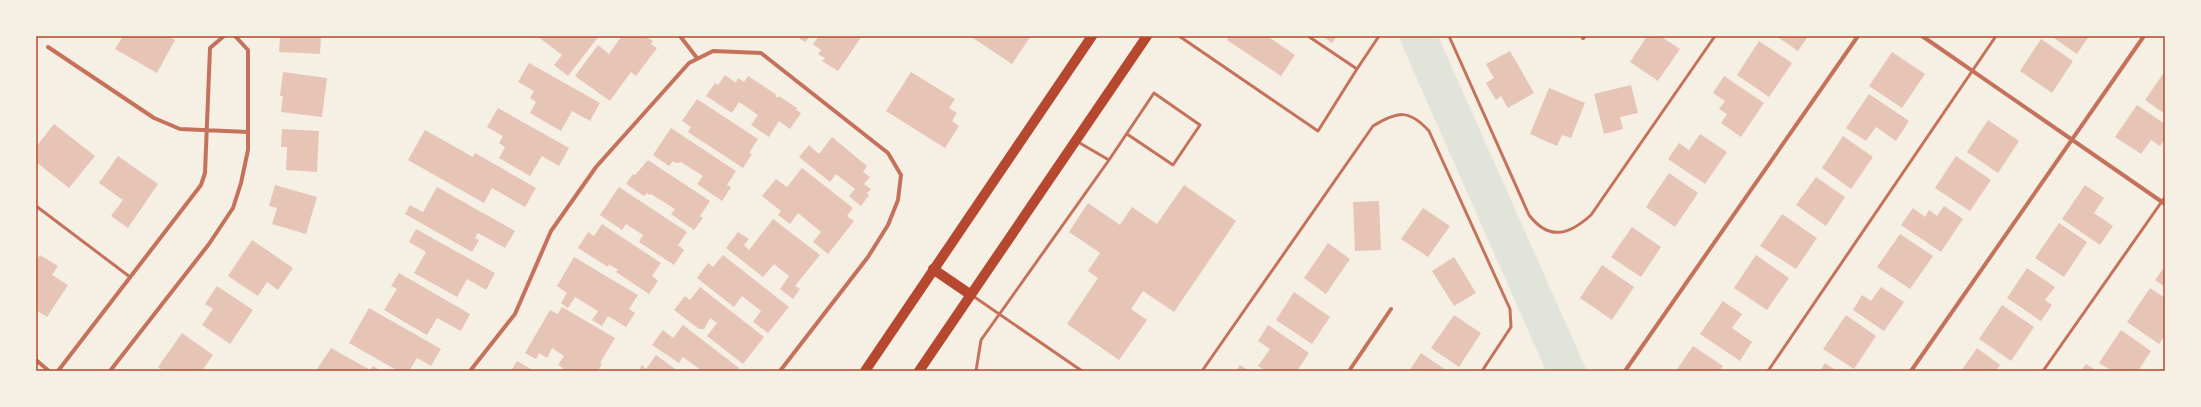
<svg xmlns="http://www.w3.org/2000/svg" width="2201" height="407" viewBox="0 0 2201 407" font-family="'Fira Sans Condensed',sans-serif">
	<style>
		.green { fill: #e2e4dc }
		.building { fill: #e6c5b7 }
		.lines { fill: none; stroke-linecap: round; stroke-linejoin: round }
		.service { stroke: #c5725c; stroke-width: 3 }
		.minor { stroke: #c5725c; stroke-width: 4 }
		.primary { stroke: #b5482f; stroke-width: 10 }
		.neatline { fill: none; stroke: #b5482f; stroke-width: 1.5 }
	</style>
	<rect width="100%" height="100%" fill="#f6efe4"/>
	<path class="green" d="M1398,36H1438L1587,371H1546Z"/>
	<path class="building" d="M123,36H168L175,40L157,73L115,49Z
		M280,36H321L320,54L279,52Z
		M537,36H599L568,76L554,65L562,55Z
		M619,36H645L653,41L651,44L657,48L636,76L631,72L610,101L575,76L598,45L609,54L621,37Z
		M796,36H810L805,42Z
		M819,36H862L838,71L822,61L825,58L818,54L821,50L813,44Z
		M970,36H1031L1012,64Z
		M1229,36H1267L1295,55L1281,76L1227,40Z
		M1322,36H1337L1332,43Z
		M1647,36H1660L1680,49L1658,81L1630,62Z
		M1776,36H1808L1798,51Z
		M2051,36H2089L2077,54Z
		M2041,39L2073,61L2052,93L2020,71Z
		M1759,41L1792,63L1769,97L1737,75Z
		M1510,51L1534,93L1508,108L1501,96L1496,100L1486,83L1494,78L1486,64Z
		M1892,52L1925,74L1902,108L1869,86Z
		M529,63L600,103L590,121L572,111L561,131L530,113L536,102L530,98L534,91L518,82Z
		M2165,71V114L2145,100Z
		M283,72L327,78L322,117L281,112L283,96H280Z
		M911,72L955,99L949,108L957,113L952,121L959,126L945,148L886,111Z
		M725,75L736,83L738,78L744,82L748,76L777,95L775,96L778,98L779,96L797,108L796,110L801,113L790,129L779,121L769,137L751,125L758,115L739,102L732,113L706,96L715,83L718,85Z
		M1724,76L1764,103L1741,137L1721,123L1727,114L1719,109L1725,101L1713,93Z
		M1631,85L1638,113L1620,117L1623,129L1604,134L1594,94Z
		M1549,88L1585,103L1571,138L1562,135L1557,146L1530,134Z
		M1869,94L1909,121L1896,141L1876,127L1866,141L1846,128Z
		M697,99L758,139L749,153L752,154L743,168L688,132L691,127L682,121Z
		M2137,105L2165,124V139L2160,146L2151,140L2141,154L2115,137Z
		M498,108L569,148L559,166L542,156L530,176L499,158L505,147L499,143L503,136L487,127Z
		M1988,120L2019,141L1998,173L1967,152Z
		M54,124L95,156L69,188L36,162V147Z
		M671,128L736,171L727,185L731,187L722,201L697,184L703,176L681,162L676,163L673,161L669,166L653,155Z
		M282,129L319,131L317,172L286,170L287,147H281Z
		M425,130L473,157L475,153L536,188L525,207L492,188L484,203L408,160Z
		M1700,134L1727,152L1705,184L1668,159L1679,143L1689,150Z
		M1843,136L1873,157L1851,189L1822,168Z
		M832,137L867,166L863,172L870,177L864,184L871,189L867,193L869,195L861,206L849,196L855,189L836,174L830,182L799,157L809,145L819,154Z
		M118,156L158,184L128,228L111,216L123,200L99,183Z
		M1956,156L1991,180L1970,211L1935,188Z
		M648,160L710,201L700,216L703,218L694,230L671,214L675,209L651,194L649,195L647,193L644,196L626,184L633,174L635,175Z
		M802,168L853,208L847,216L854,221L828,254L813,242L821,232L798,213L790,224L778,215L781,211L762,196L776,179L787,187Z
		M1669,173L1698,193L1675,227L1646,207Z
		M1816,177L1845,197L1826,226L1796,205Z
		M275,185L317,197L306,234L272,224L277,208L269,206Z
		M1184,185L1236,221L1174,312L1143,291L1131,309L1147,320L1119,360L1067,324L1098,278L1088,271L1100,253L1069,232L1088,203L1120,225L1132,207L1157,224Z
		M2085,185L2104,198L2094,213L2113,226L2100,245L2062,219Z
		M437,187L515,231L505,248L478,233L475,238L479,240L472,252L405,214L410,205L423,212Z
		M619,187L687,232L678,245L684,250L674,265L639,242L643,235L626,224L622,230L600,215Z
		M1379,201L1381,250L1355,251L1353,202Z
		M1944,206L1963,219L1941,252L1901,225L1913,208L1925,217L1929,210L1937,216Z
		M1423,208L1450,226L1428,257L1401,239Z
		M1782,214L1817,238L1796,269L1760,246Z
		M773,219L820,255L795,286L800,289L793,299L780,289L789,276L774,264L763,277L726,248L738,232L749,239L744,245L749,250Z
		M2059,223L2087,242L2064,277L2035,258Z
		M602,224L661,263L652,276L658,281L649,294L616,272L618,270L609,264L608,267L578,248L588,232L594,236Z
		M1632,227L1661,247L1641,277L1611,257Z
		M416,229L495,273L486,290L467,279L457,297L414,273L426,252L409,242Z
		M1900,234L1933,256L1910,289L1877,267Z
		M252,240L293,268L278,290L267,282L258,296L228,276Z
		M1328,243L1350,259L1326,294L1304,278Z
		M40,255L58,266L52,275L68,285L47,317L36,310V261Z
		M723,255L789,307L768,333L753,322L761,311L742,296L734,307L697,278L708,263L713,267Z
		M1756,255L1789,278L1767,310L1734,288Z
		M574,257L638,295L629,309L635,313L626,327L608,316L602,326L592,320L598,311L575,297L568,308L561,303L567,293L557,286Z
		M1454,257L1476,293L1454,306L1432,271Z
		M1602,265L1634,287L1612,320L1580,298Z
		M2165,266V287L2155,280Z
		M2027,268L2055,287L2045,300L2052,305L2041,321L2007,298Z
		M399,273L470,314L461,331L437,318L427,335L384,310L397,289L391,286Z
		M217,286L253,310L230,344L202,325L213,309L205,304Z
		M700,287L764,337L743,364L707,336L717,323L710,318L704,329H699L674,310L685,296L690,300Z
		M1881,287L1904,302L1884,331L1853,310L1862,295L1871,301Z
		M2150,288L2165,298V335L2159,344L2127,322Z
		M1294,292L1330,317L1312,344L1276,320Z
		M1723,301L1742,314L1732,328L1752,342L1740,361L1700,334Z
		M2002,305L2034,327L2011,361L1979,339Z
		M562,307L615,338L600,363L602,364L598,371H562L563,368L558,365L564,356L552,348L547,358L539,353L536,359L525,353L550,310L558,314Z
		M369,308L441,349L431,366L417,358L409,371H398L349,343Z
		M1454,315L1481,333L1459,367L1431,348Z
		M1846,315L1876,336L1854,369L1823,349Z
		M683,325L739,368L736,371H702L683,357L679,363L652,345L663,330L673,338Z
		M1268,325L1309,353L1297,371H1266L1258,366L1270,349L1258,341Z
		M2121,330L2151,351L2138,371H2112L2099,363Z
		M182,333L213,355L202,371H164L158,367Z
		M1693,346L1723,366L1720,371H1676Z
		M331,348L370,370L373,366L381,371H316Z
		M1977,348L2000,365L1996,371H1961Z
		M1421,353L1446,370V371H1409Z
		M656,355L678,371H638L642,365L646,369Z
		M517,361L534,371H511Z
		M1825,363L1837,371H1820Z
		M2086,364L2097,371H2081Z
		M1240,365L1250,371H1236Z"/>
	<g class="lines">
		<path class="service" d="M1179,36L1318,131L1357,69L1308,36
			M1449,36L1529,215C1549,241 1569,235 1591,215L1715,36
			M1357,69L1379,36
			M1109,160L1154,93L1200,125L1173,165L1127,134
			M36,206L130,277
			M973,296L1082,371
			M976,371L981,340L1109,160L1078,142
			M1202,371L1373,126C1398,111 1409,109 1429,131L1510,309L1511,327L1482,371
			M1768,371L1996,36
			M2043,371L2165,197"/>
		<path class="minor" d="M680,36L697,58
			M1922,36L2165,204
			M1583,38L1585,36
			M48,47L154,118L180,129L248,132
			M36,360L49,371
			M58,371L201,185L205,173L210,48L224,36
			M110,371L209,244L233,208L241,183L248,150V50L235,36
			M470,371L515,314L551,231L596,167L689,63L713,51L761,53L888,153L901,175L898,200L888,225L868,257L780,371
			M1349,371L1391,309
			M1625,371L1858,36
			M1911,371L2144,36"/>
		<path class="primary" d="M933,269L971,295
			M865,371L1092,36
			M919,371L1147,36"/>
	</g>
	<rect width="2201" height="407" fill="none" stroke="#f6efe4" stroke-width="74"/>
	<rect x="37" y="37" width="2127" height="333" class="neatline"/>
</svg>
